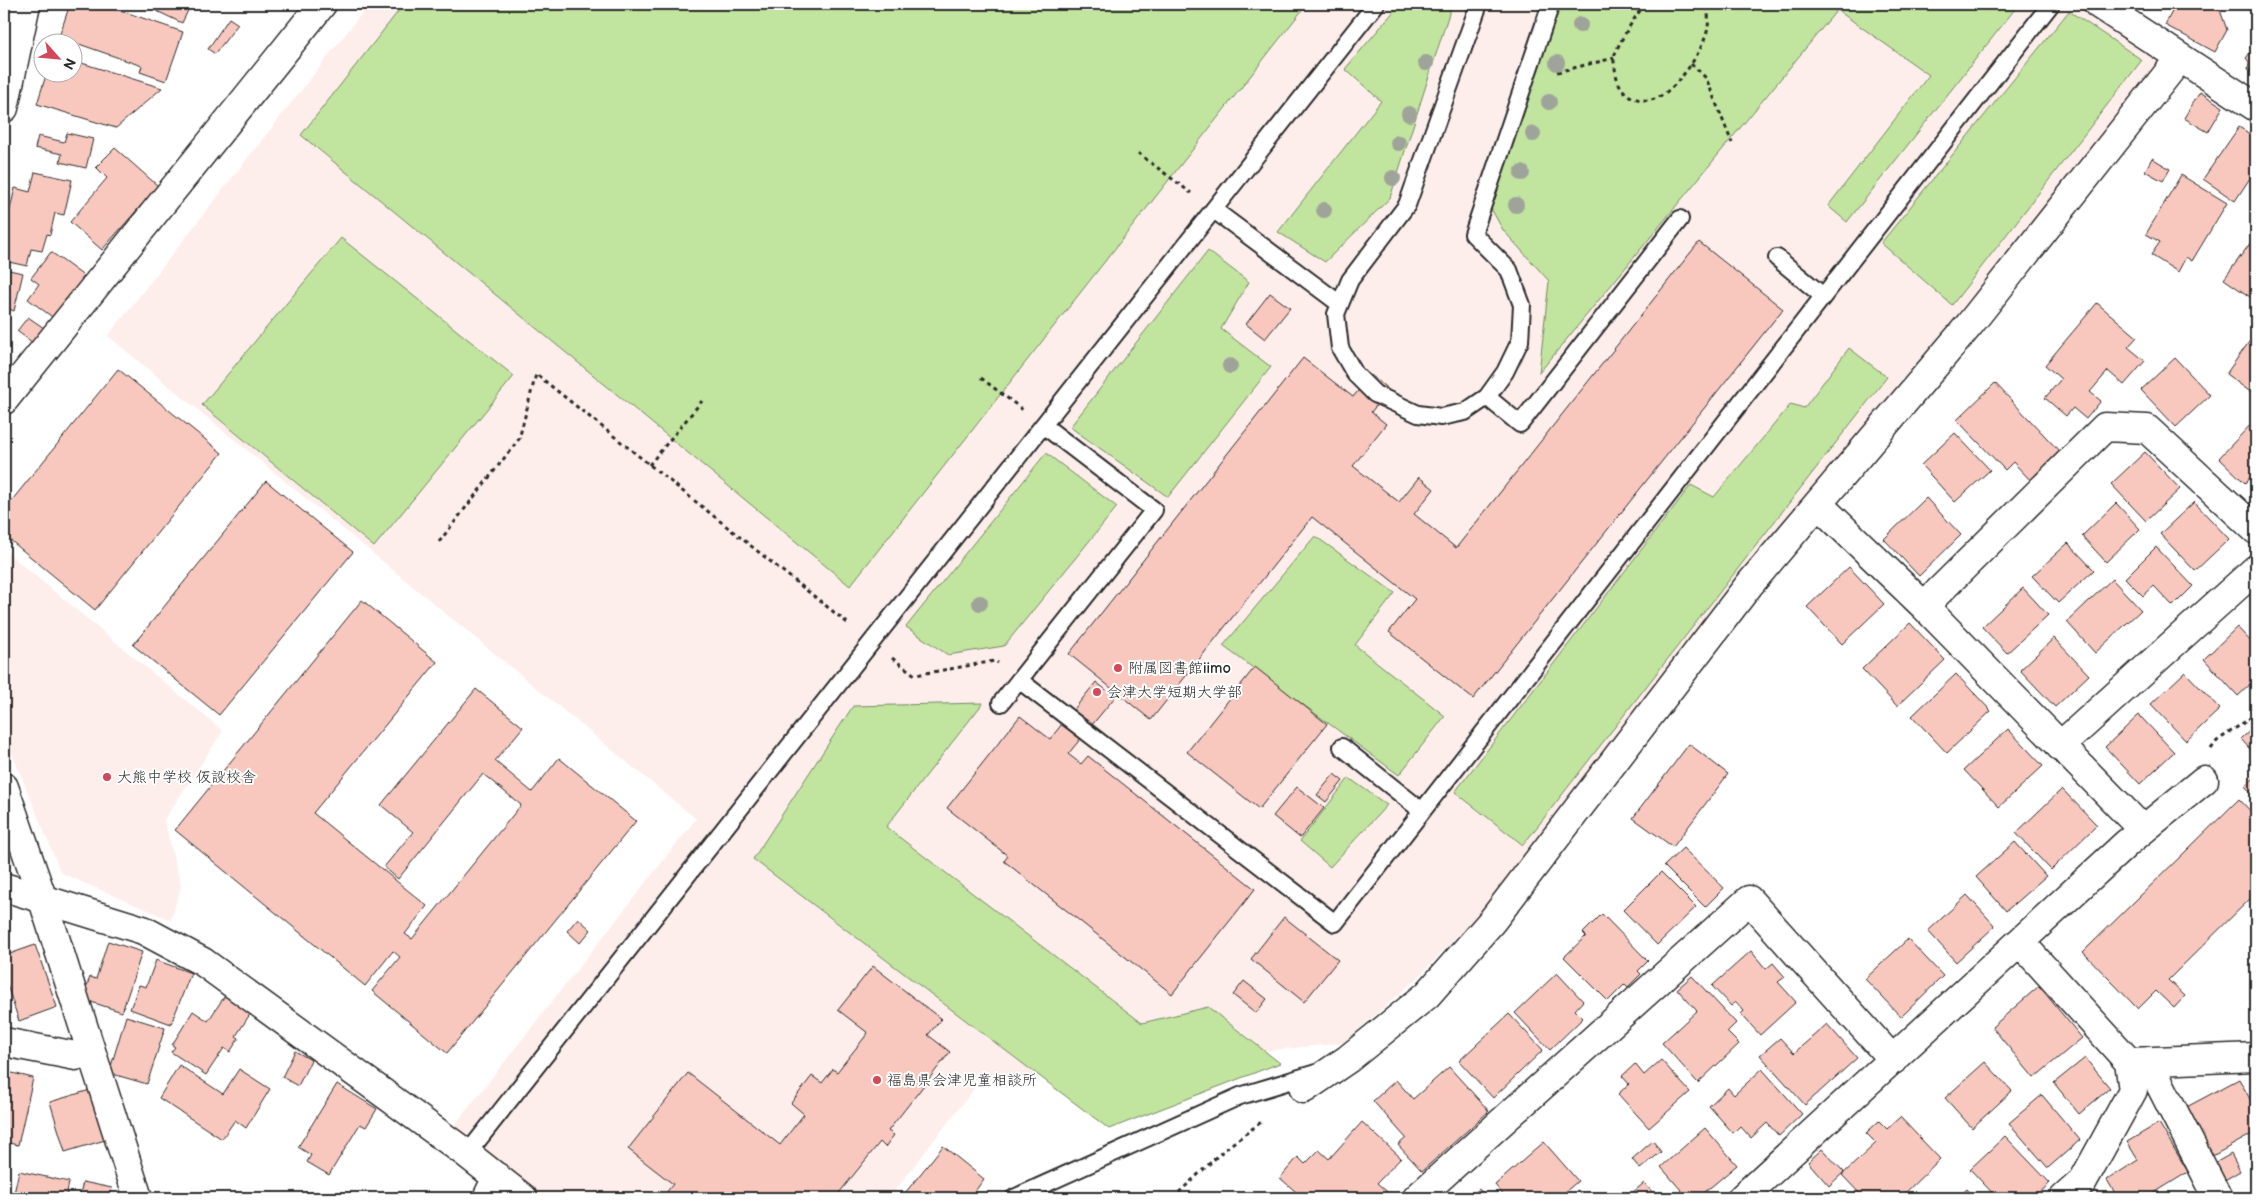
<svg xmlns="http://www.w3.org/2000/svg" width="2260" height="1202" viewBox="0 0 2260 1202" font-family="'Balsamiq Sans','Klee One',sans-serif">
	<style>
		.built { fill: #fdeeec }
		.green { fill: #c1e49e; stroke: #768864 }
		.building { fill: #f8c8be; stroke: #2b2b2b }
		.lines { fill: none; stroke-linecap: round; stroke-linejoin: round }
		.service-casing { stroke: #2b2b2b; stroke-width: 20 }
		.minor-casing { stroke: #2b2b2b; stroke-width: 31 }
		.path { stroke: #2b2b2b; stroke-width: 3; stroke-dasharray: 4 4; stroke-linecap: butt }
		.service { stroke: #fff; stroke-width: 16 }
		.minor { stroke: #fff; stroke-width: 28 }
		.tree { fill: #9fa49a }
		.poi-dot { fill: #d1495b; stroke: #fff; stroke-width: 2 }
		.labels { text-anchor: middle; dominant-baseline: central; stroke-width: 4; stroke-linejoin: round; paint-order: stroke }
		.poi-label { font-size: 15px; fill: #2b2b2b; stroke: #fff; text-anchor: start }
	</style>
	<rect width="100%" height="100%" fill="#fff"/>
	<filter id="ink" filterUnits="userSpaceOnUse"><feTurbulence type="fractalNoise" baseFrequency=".02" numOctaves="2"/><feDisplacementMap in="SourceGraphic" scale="10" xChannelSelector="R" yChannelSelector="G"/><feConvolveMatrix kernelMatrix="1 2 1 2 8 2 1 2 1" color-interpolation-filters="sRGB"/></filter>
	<g filter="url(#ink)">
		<path class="built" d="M369,4H2077L2162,59L1987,290L1506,884L1419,977L1343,1043L981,1080L889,1198H541L453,1127L696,819L108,336Z
			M4,550L223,731L164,820L181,886L171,920L61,873L4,734Z"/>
		<path class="green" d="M404,4H1307L850,586L301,135Z
			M1400,4H1452L1390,198L1325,262L1278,232L1381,101L1345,69Z
			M1560,4H2019L1847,222L1828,206L1929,75L1837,10L1539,373L1549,281L1503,230L1489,205Z
			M2069,11L2142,60L1952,305L1881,243Z
			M341,238L514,376L374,547L202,405Z
			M1208,251L1249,282L1221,329L1271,367L1168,497L1070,427Z
			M1849,348L1887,377L1523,845L1455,792L1691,485L1714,497L1791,404L1804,408Z
			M1046,453L1117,507L1004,646L948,655L906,627Z
			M1315,536L1395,593L1355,645L1445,716L1399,775L1223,646Z
			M983,703L886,827L1142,1023L1208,1007L1280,1063L1109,1129L753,859L853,706Z
			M1349,778L1387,805L1330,867L1300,841Z"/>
		<path class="building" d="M70,4H102L183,32L166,81L140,72L142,66L59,37Z
			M142,4H191L182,23Z
			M2176,4H2214L2212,6L2220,10L2227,30L2215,52L2165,25Z
			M229,18L238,24L215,54L208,49Z
			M2256,45V74L2248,69L2249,62L2246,58Z
			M72,60L162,88L116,128L37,104L47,72H72Z
			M2200,92L2223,107L2208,132L2184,118Z
			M2239,127L2253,136L2256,131V169L2235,201L2203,179Z
			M67,133L93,139L86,168L60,162L62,154L35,148L38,136L64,142Z
			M115,148L158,186L102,250L70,222L107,178L96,167Z
			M2152,158L2170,169L2163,181L2145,171Z
			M35,172L72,180L64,215L55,213L50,235L47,234L42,251L31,249L27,266L4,261V235L15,188L30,192Z
			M2181,175L2227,203L2192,261L2186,257L2178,272L2151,255L2160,242L2146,234Z
			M2254,238L2256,240V301L2224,279Z
			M1699,242L1783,309L1473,699L1389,632L1415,599L1312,517L1151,720L1069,654L1303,358L1353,397L1371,375L1389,390L1371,412L1386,424L1353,466L1399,502L1419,477L1434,489L1414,514L1456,548Z
			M51,252L85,277L55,319L28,299L39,284L31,278Z
			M4,269L23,273L14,311L9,309L4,331Z
			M1270,293L1290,308L1265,339L1246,324Z
			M2097,303L2137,337L2128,347L2145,361L2124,385L2108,371L2090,392L2101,401L2086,419L2073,408L2066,416L2045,398L2061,379L2045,365Z
			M28,317L44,328L33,343L17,331Z
			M2254,335L2256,337V396L2226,374Z
			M2175,358L2210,395L2176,427L2141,390Z
			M118,369L222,453L95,610L4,535V510Z
			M1995,383L2060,452L2031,481L2013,462L2005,470L1957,420Z
			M2256,419V471L2245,483L2219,458Z
			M1955,433L1990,470L1955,502L1921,465Z
			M2145,452L2180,489L2146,521L2111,484Z
			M266,481L353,552L219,715L133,645Z
			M1926,498L1961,535L1919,576L1884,539Z
			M2194,502L2229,539L2195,571L2160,534Z
			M2116,503L2140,529L2106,562L2082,536Z
			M2068,543L2094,570L2058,603L2032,576Z
			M2156,547L2193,586L2173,606L2154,586L2143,596L2125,578Z
			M1849,567L1884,604L1842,644L1807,607Z
			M2112,579L2141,610L2095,653L2067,622Z
			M2023,588L2048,615L2007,653L1982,627Z
			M362,600L437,662L313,813L427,906L405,934L412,939L521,805L483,774L398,879L384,867L413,832L381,805L476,689L523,727L495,761L532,792L559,758L636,821L447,1053L372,991L400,957L393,951L365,986L175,830Z
			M1910,623L1945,660L1897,706L1862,669Z
			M2237,627L2256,647V679L2238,696L2204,659Z
			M2054,638L2089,675L2055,707L2020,670Z
			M1255,667L1327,724L1259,809L1187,752Z
			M2185,672L2220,709L2186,741L2151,704Z
			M1956,674L1991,711L1947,753L1912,716Z
			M1096,682L1115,697L1068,754L1081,764L1088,756L1255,889L1172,994L1004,861L1008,856L947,808L1020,716L1050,739Z
			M2139,715L2174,752L2140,784L2105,747Z
			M2256,725V756L2241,739Z
			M2008,729L2043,766L1999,807L1964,770Z
			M1689,744L1728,774L1673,847L1633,818Z
			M1334,774L1343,781L1326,802L1317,795Z
			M2256,776V799L2245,786Z
			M1297,787L1324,808L1300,838L1273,816Z
			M2062,789L2097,825L2051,870L2016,833Z
			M2239,799L2256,817V893L2168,980L2185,996L2174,1008L2156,991L2138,1009L2083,952Z
			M2015,842L2046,876L2006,911L1976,877Z
			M1683,848L1724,888L1705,907L1664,866Z
			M1661,872L1696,907L1657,945L1623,910Z
			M1967,895L1995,926L1956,962L1928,931Z
			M1602,914L1648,961L1638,971L1641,974L1628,987L1625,984L1608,1001L1564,957L1586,936L1583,933Z
			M1284,917L1338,960L1304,1002L1251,959Z
			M578,918L591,930L580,943L567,931Z
			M1908,939L1943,976L1901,1017L1865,979Z
			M108,941L142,952L122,1012L82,999L90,977L96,979Z
			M35,945L57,1007L19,1021L4,976V956Z
			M1751,951L1766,969L1773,963L1785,977L1778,982L1796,1002L1760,1035L1741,1014L1744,1011L1736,1002L1731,1006L1712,986Z
			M156,960L191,973L171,1024L130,1009L139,985L146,987Z
			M873,966L941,1019L928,1035L950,1052L888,1131L894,1135L885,1147L880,1142L839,1193L845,1198H662L673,1184L628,1149L688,1073L780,1145L804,1114L791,1103L812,1076L822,1083L833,1069L837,1072L868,1033L838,1010Z
			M1557,973L1583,1001L1575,1010L1583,1018L1550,1050L1515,1013Z
			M1692,976L1736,1023L1727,1032L1739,1044L1698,1083L1662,1043L1697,1011L1677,989Z
			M1244,981L1267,999L1256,1013L1233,995Z
			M2039,986L2082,1038L2034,1078L1992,1027Z
			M226,994L252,1011L236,1036L239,1038L230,1052L224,1048L206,1075L171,1052L175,1047L172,1045L193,1011L208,1021Z
			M1509,1014L1543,1050L1493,1098L1459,1061Z
			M126,1016L165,1028L147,1084L109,1073Z
			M1827,1024L1857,1058L1805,1105L1760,1055L1780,1038L1794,1053Z
			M295,1051L311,1060L298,1086L282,1077Z
			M2085,1058L2110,1088L2079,1114L2054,1083Z
			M1661,1060L1690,1092L1649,1128L1618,1094L1629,1084L1622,1076L1635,1064L1644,1075Z
			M1985,1062L2012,1091L1972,1128L1945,1098Z
			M179,1065L223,1094L239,1069L270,1089L246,1128L235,1120L222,1139L159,1098Z
			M1449,1067L1489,1111L1422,1171L1398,1145L1406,1138L1373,1101L1396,1080L1413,1099Z
			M1762,1069L1802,1114L1779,1136L1767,1123L1751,1138L1740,1126L1733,1133L1709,1106L1728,1088L1734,1095Z
			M4,1071L33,1078L18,1145L4,1142Z
			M2239,1079L2256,1110V1132L2207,1159L2181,1110Z
			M337,1084L377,1109L366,1127L360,1124L329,1175L307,1162L311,1155L298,1147Z
			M90,1090L105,1140L65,1152L50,1102Z
			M2042,1095L2080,1140L2048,1168L2009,1123Z
			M1900,1117L1940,1159L1900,1198H1864L1842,1175L1876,1143L1866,1133L1879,1121L1887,1129Z
			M1362,1122L1401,1158L1377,1183L1393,1197L1391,1198H1303L1280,1178L1298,1157L1305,1164L1319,1150L1329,1159Z
			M2159,1123L2188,1172L2146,1198H2118L2107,1180L2138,1160L2127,1142Z
			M1705,1128L1737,1165L1698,1198H1688L1661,1167Z
			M2005,1136L2050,1183L2034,1198H1997L1970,1169Z
			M1653,1141L1661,1152L1640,1169L1632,1159Z
			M1544,1142L1578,1181L1558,1198H1506L1495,1185Z
			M943,1146L984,1179L970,1198H901Z
			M1822,1149L1844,1172L1829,1186L1808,1162Z
			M2231,1154L2240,1171L2218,1184L2208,1167Z
			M19,1171L69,1182L66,1198H13Z
			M83,1182L112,1188L110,1198H79Z
			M1644,1183L1658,1198H1626Z
			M1479,1189L1488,1198H1469Z
			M1967,1189L1975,1198H1957Z"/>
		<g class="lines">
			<g class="service-casing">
				<path id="service" d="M1479,4L1407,205L1350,280L1336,314L1340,348L1355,374L1375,394L1418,414L1441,417L1465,412L1487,397L1505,372L1520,341L1522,305L1509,270L1473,234L1551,4
					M1214,210L1340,304
					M1777,258L1823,296
					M1487,397L1520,424L1680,219
					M1019,680L1335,923L2051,4
					M1001,703L1154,510L1043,425
					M1342,747L1422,811
					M467,1154L1376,4
					M1014,1198L1240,1096L1316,1073"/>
			</g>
			<g class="minor-casing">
				<path id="minor" d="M2098,4L2256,107
					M4,108L26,4
					M4,400L322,4
					M1818,504L1924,606L2143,830
					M1924,606L2105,427L2147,429L2256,530
					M2060,746L2256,569
					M4,787L43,900L138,1198
					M4,887L143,930L203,962L467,1154L523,1198
					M2020,942L2129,1062L2256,1057
					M4,1042L76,1056
					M2148,1061L2218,1198
					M1304,1089L1348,1059L1427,995L1492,921L1749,585L1970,324L2180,58
					M487,1198L497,1177
					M1417,1198L1749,900L1893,1060
					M1742,1198L2127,843L2204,780
					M2064,1198L2083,1181L2133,1090L2129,1062"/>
			</g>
			<path class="path" d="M1645,4C1636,15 1618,43 1614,57C1613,60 1615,65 1615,68C1617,88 1628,102 1650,100C1673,97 1705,49 1708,27C1709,20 1708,10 1706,4
				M1691,64L1706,78L1732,143
				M1557,72L1614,58
				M1138,153L1191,193
				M981,378L1023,410
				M649,465L702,401
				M439,542L519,439L536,374L850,625
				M892,658L915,675L995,661L998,663
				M2211,749L2217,741L2256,714
				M1173,1198L1225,1149L1264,1120"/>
			<use href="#service" class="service"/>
			<use href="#minor" class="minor"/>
		</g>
		<g class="tree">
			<circle cx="1580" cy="25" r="8"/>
			<circle cx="1426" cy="63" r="8"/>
			<circle cx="1557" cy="63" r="8"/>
			<circle cx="1549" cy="102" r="8"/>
			<circle cx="1409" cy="114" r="8"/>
			<circle cx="1533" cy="134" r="8"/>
			<circle cx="1398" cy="143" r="8"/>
			<circle cx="1522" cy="173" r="8"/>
			<circle cx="1393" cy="178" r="8"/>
			<circle cx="1516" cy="205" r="8"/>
			<circle cx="1324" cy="210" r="8"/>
			<circle cx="1230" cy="366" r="8"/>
			<circle cx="980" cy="603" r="8"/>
		</g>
	</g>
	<g class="poi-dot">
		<circle cx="1118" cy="668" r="5"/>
		<circle cx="1097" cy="692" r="5"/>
		<circle cx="107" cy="777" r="5"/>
		<circle cx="877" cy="1080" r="5"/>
	</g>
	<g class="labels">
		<g class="poi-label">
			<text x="1128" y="668">附属図書館iimo</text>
			<text x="1107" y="692">会津大学短期大学部</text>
			<text x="117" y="777">大熊中学校 仮設校舎</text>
			<text x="887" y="1080">福島県会津児童相談所</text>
		</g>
	</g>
	<rect width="2260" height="1202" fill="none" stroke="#fff" stroke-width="20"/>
	<rect x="10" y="10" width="2240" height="1182" fill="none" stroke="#2b2b2b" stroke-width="2" filter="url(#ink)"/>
	<g transform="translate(58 58) rotate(117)"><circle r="24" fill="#ffffff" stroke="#aaaaaa"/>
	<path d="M0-4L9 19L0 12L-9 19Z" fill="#d1495b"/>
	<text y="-8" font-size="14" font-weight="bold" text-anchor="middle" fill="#2b2b2b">N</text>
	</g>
</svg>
